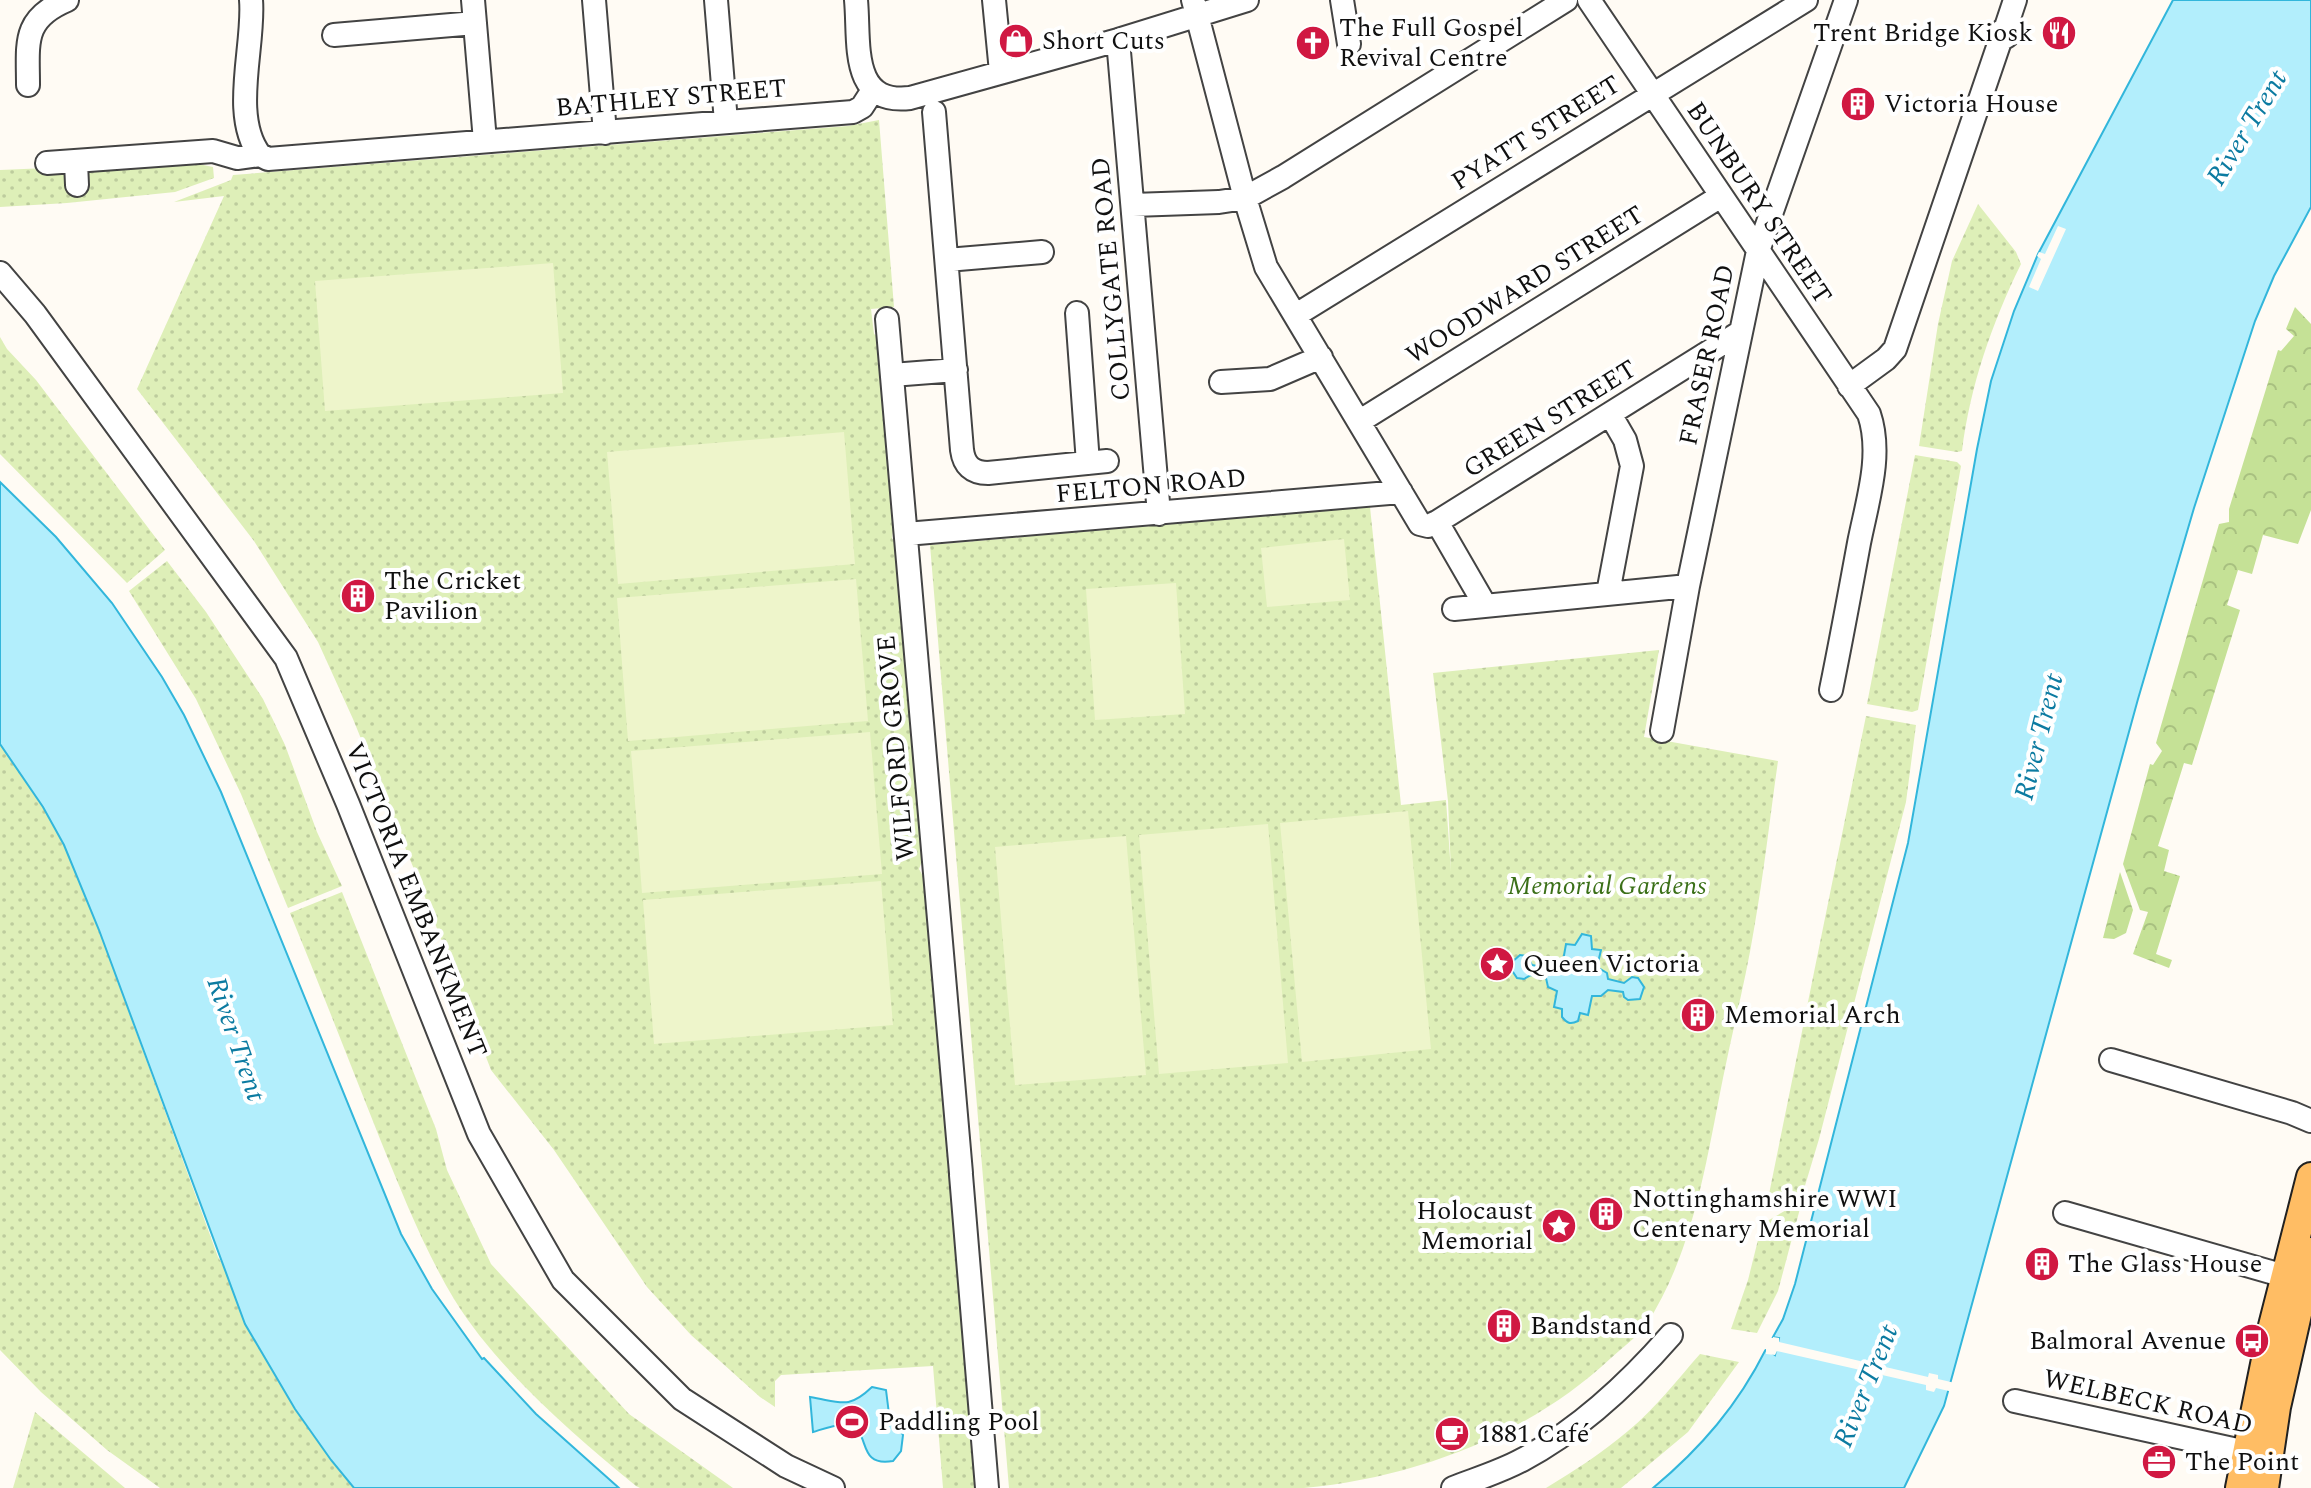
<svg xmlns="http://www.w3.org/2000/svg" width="2311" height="1488" viewBox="0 0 2311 1488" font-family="Spectral,serif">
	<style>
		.grass { fill: url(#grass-dots) }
		.forest { fill: url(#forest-crowns) }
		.pitch { fill: #eef5cb }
		.water { fill: #b2eefc; stroke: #32b6db; stroke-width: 2 }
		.pier { fill: #fffbf4 }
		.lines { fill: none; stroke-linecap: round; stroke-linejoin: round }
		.minor-casing { stroke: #434343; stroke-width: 26 }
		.major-casing { stroke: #212121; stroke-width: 32 }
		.minor { stroke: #fff; stroke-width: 22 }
		.major { stroke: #ffbd64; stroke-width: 28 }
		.labels { text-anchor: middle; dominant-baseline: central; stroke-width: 8; stroke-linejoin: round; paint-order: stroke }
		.poi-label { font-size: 26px; fill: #101010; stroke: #fff; text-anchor: start }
		.street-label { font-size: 26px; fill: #101010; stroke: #fff }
		.park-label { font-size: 26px; font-style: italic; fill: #3b7018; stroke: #fff }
		.water-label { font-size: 28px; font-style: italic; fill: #0c7ba1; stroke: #fff }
	</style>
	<defs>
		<pattern id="grass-dots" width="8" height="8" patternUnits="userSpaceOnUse" patternTransform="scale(2)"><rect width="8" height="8" fill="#deefb8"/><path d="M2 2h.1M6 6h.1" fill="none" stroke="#bdcc9d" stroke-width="1.8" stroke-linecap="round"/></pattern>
		<pattern id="forest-crowns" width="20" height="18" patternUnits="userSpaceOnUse" patternTransform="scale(2)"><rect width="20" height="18" fill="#c5e196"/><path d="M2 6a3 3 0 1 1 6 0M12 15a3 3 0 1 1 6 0" fill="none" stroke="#a8c080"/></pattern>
	</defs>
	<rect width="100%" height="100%" fill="#fffbf4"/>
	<path class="grass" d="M879,120L894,307L871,309L874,334L883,340L894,525L892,538L900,550L925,853L919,869L928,885L975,1488H943L933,1366L781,1375L775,1381V1407L760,1397L691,1335L647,1287L554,1150L491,1070L420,884L353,719L318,642L254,541L137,389L224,196L174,202L231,180L233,175L848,126Z
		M189,162L213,167L214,178L175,192L67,203L0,207V170Z
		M1978,204L2016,252L2021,264C1992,323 1970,386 1962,451L1957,452L1919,446L1938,324L1952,261Z
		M0,337L7,349L36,380L165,550L127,583L0,454Z
		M1915,455L1957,462L1961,466L1918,710L1912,712L1867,704Z
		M1370,507L1401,805L1446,800L1451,872L1448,801L1433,673L1659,650L1644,737L1778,761C1770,817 1764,873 1754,929C1746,979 1733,1028 1723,1078C1706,1162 1694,1251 1646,1325C1637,1337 1622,1348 1611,1358C1529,1435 1414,1478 1304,1488H1009L930,545Z
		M167,561L206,612L263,699L285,745L317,832L342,886L288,908L241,794L196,699L129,591Z
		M1866,716L1916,725L1906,802L1819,1139L1804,1189L1766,1209Z
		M0,744L43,807L64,845L99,930L218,1257L358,1488H160L107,1450L41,1392L0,1350Z
		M342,892L436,1129L447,1170L491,1264L629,1414L733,1488H640L636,1486C573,1434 497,1369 454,1299C424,1249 402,1193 380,1139C350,1064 321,988 290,913Z
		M1802,1201L1778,1291L1757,1333L1731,1329L1748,1280L1762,1224Z
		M1700,1354L1739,1362L1688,1432L1621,1488H1546C1574,1471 1602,1453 1628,1431C1655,1409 1677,1380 1700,1354Z
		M35,1412L125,1488H13Z"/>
	<path class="forest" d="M2295,307L2311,324V510L2298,544L2263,535L2252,574L2238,570L2227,605L2240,610L2192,765L2184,763L2158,846L2169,850L2164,871L2180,876L2156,954L2172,960L2169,968L2133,954L2148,912L2140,910L2123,864L2150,764L2153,765L2162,751L2156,743L2219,524L2229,522V509L2278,350L2281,351L2294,336L2286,329Z
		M2120,872L2133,910L2126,933L2114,939L2103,938Z"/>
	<path class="pitch" d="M553,263L563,393L325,411L315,281Z
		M844,432L855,564L618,584L607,452Z
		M1344,539L1350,600L1267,607L1261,548Z
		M856,579L868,721L628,741L617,598Z
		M1176,583L1185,714L1095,720L1086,589Z
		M870,732L882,874L642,893L631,751Z
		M1408,811L1431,1049L1302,1062L1280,823Z
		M1268,824L1288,1063L1159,1074L1139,835Z
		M1126,836L1146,1075L1015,1085L995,847Z
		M881,881L893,1025L654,1044L643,900Z"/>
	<path class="water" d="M2173,0H2311V207L2274,276L2255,321L2194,508L2138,699L1944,1406L1904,1488H1653C1701,1448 1738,1405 1766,1349L1775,1355L1779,1338L1773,1337L1783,1319L1795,1284L1908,843L1977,449L1991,381L2014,311L2038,254Z
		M0,482L56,537L112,603L162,677L184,715L221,792L401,1234L432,1289L482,1359L484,1358L536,1414L619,1488H354L331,1460L295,1409L245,1324L99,930L64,845L43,807L0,744Z
		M1582,934L1591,936L1592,949L1601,950L1597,967L1607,973L1608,979L1624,983L1632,977L1638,978L1644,987L1640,999L1628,1000L1624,997L1623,992L1608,990L1601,996H1592L1588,1015L1580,1013L1578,1021C1570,1025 1567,1023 1562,1017V1009L1554,1007L1557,991L1548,987L1546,978L1531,975L1524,979L1517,978L1511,969L1512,962L1520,955L1527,956L1532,965L1548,968L1554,960L1563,961L1566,944L1575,945Z
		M872,1387L886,1390L889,1414L903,1435L901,1451L893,1461C854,1468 873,1427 846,1425C835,1424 823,1429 813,1432L810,1397C841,1402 848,1410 872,1387Z"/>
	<path class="pier" d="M2058,226L2066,229L2038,291L2029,287L2041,259L2037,256L2039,252L2045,254Z
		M1773,1337L1779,1338V1342L1928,1377L1929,1373L1938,1375V1379L1955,1383L1953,1392L1936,1388L1934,1392L1926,1390V1385L1777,1351L1775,1355L1766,1354V1349L1761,1350L1767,1345L1772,1351Z"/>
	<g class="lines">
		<g class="minor-casing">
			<path id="minor" d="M251,0C255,45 230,116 260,155
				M473,0L485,141
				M594,0L605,133
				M716,0L726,122
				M856,0C860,42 849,105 910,98L1118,40L1247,0
				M994,0L1001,72
				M1193,0L1245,198L1266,267L1420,524L1428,526L1437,522L1739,333
				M1342,0L1349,44
				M1589,0L1869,414C1883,455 1867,502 1859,543C1850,592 1841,641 1831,690
				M334,35L475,23
				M2002,39L2007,36L2006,27L2015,0
				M1118,40L1159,514
				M28,85C28,43 22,19 67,0
				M934,112L962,450C964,465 972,473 988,473L1107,461
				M76,162L77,185
				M47,163L213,151L237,158L260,155L268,159L853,112L862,107L873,90
				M1133,205L1219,202L1245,198L1283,177L1566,0
				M947,260L1042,252
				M0,273L35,314L286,658L348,804L479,1134L563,1280L682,1399L786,1466L833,1488
				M1077,313L1088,463
				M1296,315L1806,0
				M887,319L961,1173
				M892,375L956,370
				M1221,382L1270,379L1321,357
				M1849,386L1886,359L1895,349L2000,41V33L2006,27
				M1360,421L1721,196
				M1437,522L1485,605
				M906,534L1401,492
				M1608,593L1632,466L1625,440L1610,414
				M1454,609L1688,586
				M1662,731L1688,586L1758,251L1846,0
				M2111,1060L2292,1113L2311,1121
				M961,1175L987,1488
				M2065,1213L2302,1281
				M2015,1401L2260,1455
				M1453,1488C1476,1479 1500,1472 1522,1460C1579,1430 1629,1383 1671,1335"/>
		</g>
		<g class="major-casing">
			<path id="major" d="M2240,1488L2272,1330L2311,1177
				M2264,1488L2276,1407L2311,1252"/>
		</g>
		<use href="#minor" class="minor"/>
		<use href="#major" class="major"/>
	</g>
	<defs>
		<g id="restaurant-disc" transform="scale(1.8)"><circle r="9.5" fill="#d01842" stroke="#fff"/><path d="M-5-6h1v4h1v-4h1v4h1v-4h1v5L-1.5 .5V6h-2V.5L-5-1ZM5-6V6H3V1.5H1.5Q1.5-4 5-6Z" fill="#fff"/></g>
		<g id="shop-disc" transform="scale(1.8)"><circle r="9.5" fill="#d01842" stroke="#fff"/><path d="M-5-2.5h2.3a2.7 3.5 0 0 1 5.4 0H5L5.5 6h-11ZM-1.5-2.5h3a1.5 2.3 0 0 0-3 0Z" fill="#fff"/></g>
		<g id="church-disc" transform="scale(1.8)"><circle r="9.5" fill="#d01842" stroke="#fff"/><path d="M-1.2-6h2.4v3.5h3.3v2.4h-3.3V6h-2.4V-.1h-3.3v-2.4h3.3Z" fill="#fff"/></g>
		<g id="building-disc" transform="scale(1.8)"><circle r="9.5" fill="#d01842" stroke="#fff"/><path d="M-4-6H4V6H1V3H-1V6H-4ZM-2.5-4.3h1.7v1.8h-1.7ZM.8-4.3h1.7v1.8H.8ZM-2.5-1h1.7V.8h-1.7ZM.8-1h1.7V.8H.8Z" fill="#fff"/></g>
		<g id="sight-disc" transform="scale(1.8)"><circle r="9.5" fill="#d01842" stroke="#fff"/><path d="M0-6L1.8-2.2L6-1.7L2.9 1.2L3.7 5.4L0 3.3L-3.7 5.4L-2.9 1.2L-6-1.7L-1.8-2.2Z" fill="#fff"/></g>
		<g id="bus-disc" transform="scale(1.8)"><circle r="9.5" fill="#d01842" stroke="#fff"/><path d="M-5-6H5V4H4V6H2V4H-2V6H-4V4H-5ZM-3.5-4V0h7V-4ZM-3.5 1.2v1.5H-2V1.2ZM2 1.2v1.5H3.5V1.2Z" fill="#fff"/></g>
		<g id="stadium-disc" transform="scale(1.8)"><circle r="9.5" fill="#d01842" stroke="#fff"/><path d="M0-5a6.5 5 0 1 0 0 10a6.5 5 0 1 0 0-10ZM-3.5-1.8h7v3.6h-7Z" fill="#fff"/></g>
		<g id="cafe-disc" transform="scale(1.8)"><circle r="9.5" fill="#d01842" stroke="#fff"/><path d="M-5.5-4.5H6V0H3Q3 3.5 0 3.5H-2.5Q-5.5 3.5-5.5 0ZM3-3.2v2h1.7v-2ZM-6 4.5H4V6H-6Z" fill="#fff"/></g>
		<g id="office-disc" transform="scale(1.8)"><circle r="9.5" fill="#d01842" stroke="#fff"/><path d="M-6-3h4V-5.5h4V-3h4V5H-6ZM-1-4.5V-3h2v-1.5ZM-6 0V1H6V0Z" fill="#fff"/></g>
	</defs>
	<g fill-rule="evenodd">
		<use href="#restaurant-disc" x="2059" y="33"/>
		<use href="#shop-disc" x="1016" y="41"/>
		<use href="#church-disc" x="1313" y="43"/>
		<use href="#building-disc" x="1858" y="104"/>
		<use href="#building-disc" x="358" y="596"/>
		<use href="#sight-disc" x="1497" y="964"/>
		<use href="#building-disc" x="1698" y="1015"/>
		<use href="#building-disc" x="1606" y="1214"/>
		<use href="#sight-disc" x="1559" y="1226"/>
		<use href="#building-disc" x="2042" y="1264"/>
		<use href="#building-disc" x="1504" y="1326"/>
		<use href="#bus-disc" x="2252" y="1341"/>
		<use href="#stadium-disc" x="852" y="1422"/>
		<use href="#cafe-disc" x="1452" y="1434"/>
		<use href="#office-disc" x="2159" y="1462"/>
	</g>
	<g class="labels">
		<g class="poi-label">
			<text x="1339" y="28">The Full Gospel<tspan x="1339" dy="30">Revival Centre</tspan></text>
			<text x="2033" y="33" text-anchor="end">Trent Bridge Kiosk</text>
			<text x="1042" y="41">Short Cuts</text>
			<text x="1884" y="104">Victoria House</text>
			<text x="384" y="581">The Cricket<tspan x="384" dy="30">Pavilion</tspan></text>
			<text x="1523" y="964">Queen Victoria</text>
			<text x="1724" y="1015">Memorial Arch</text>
			<text x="1632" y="1199">Nottinghamshire WWI<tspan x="1632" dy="30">Centenary Memorial</tspan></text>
			<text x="1533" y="1211" text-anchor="end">Holocaust<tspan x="1533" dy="30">Memorial</tspan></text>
			<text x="2068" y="1264">The Glass House</text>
			<text x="1530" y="1326">Bandstand</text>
			<text x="2226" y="1341" text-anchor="end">Balmoral Avenue</text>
			<text x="878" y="1422">Paddling Pool</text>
			<text x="1478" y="1434">1881 Café</text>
			<text x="2185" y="1462">The Point</text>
		</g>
		<g class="street-label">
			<text transform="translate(671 98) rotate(-5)">BATHLEY STREET</text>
			<text transform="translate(1536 133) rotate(-32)">PYATT STREET</text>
			<text transform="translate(1759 203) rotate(56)">BUNBURY STREET</text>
			<text transform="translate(1111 279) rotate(-95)">COLLYGATE ROAD</text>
			<text transform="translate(1525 285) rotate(-32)">WOODWARD STREET</text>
			<text transform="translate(1707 355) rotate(-78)">FRASER ROAD</text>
			<text transform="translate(1550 419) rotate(-32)">GREEN STREET</text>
			<text transform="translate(1151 486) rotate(-5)">FELTON ROAD</text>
			<text transform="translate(896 748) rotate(-95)">WILFORD GROVE</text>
			<text transform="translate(416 900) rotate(68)">VICTORIA EMBANKMENT</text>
			<text transform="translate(2148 1402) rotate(13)">WELBECK ROAD</text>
		</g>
		<g class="park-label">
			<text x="1607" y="886">Memorial Gardens</text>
		</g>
		<g class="water-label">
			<text transform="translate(2247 128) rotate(-59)">River Trent</text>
			<text transform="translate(2039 737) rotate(-76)">River Trent</text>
			<text transform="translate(236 1039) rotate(71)">River Trent</text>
			<text transform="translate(1866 1386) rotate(-68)">River Trent</text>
		</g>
	</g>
</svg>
